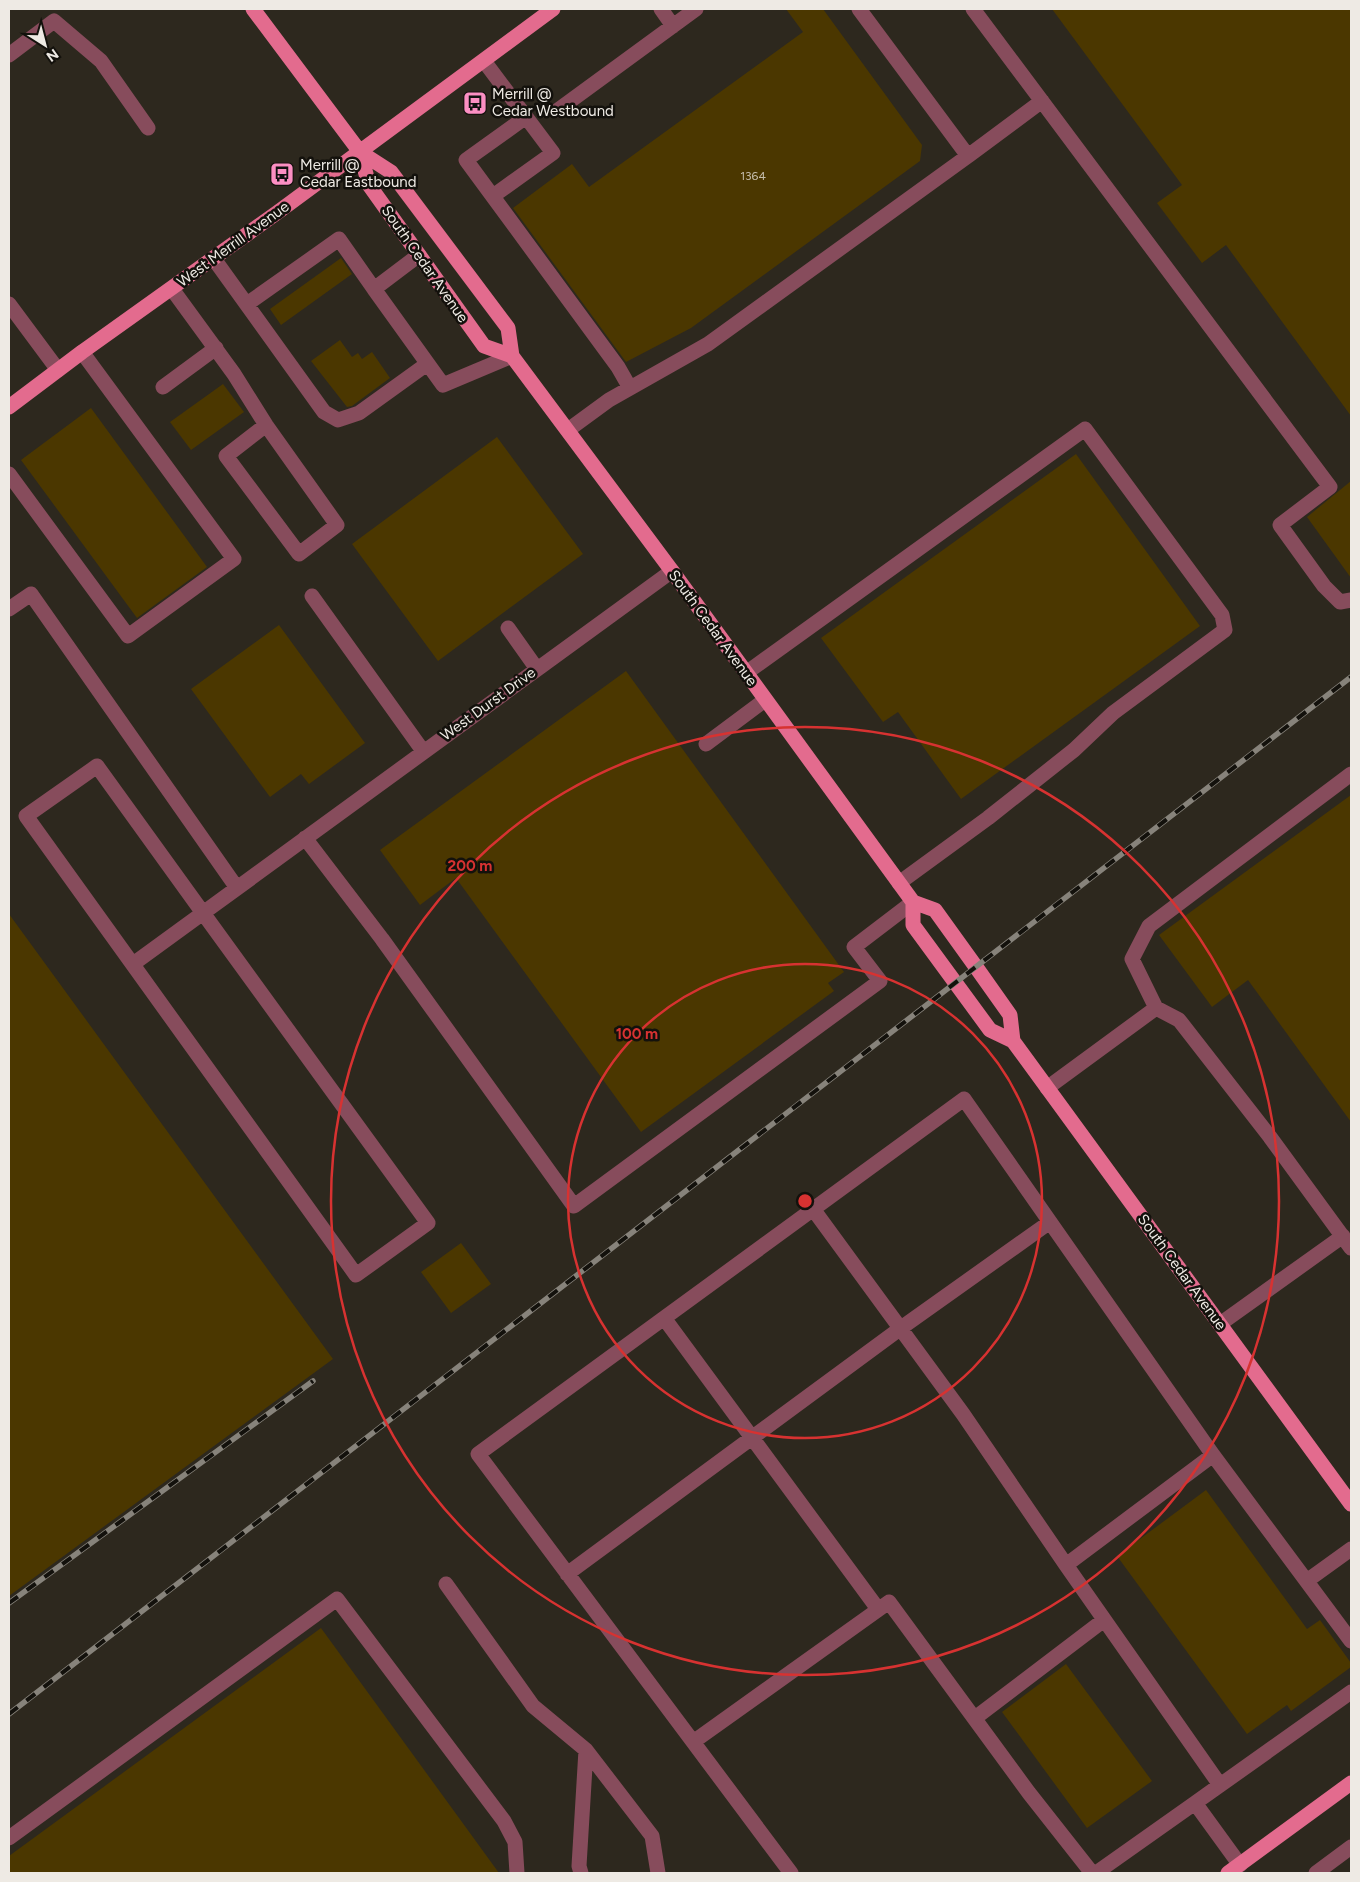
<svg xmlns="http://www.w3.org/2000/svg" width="1360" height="1882" viewBox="0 0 1360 1882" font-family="Figtree,sans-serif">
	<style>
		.building { fill: #4b3700 }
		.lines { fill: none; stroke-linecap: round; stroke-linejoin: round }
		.minor { stroke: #874c5c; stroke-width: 15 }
		.major { stroke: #e36b8e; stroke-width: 15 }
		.rail-casing { stroke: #87837b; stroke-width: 5.5 }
		.rail { stroke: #13110c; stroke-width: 4; stroke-dasharray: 11; stroke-linecap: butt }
		.ring { fill: none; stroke: #d73231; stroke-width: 2.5 }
		.labels { text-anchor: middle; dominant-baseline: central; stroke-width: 5; stroke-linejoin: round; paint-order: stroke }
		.number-label { font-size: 12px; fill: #c5bdab }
		.poi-label { font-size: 15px; fill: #eeeae4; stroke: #13110c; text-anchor: start }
		.street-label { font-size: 15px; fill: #eeeae4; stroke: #13110c }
		.centre { fill: #d73231; stroke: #13110c; stroke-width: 2.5 }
		.ring-label { font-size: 15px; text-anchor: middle; font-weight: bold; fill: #d73231; stroke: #13110c; stroke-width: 5; stroke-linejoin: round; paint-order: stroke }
	</style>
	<rect width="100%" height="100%" fill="#2d281e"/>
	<path class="building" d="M786,9H823L922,145L920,161L691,328L626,362L513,208L572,164L589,187L803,32Z
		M1052,9H1351V416L1226,245L1202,263L1157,203L1182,185Z
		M341,258L352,274L281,325L270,309Z
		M340,340L352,357L358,353L362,359L372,352L390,378L352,406L347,407L311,361Z
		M223,384L244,412L191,450L170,422Z
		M91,408L207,567L137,618L21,460Z
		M497,437L583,554L438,661L352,544Z
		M1076,454L1200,626L961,799L898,712L883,722L821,638Z
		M1351,481V578L1307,517Z
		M279,625L365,743L309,784L301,774L270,797L191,689Z
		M626,671L844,972L828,983L834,991L641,1132L456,878L420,905L380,850Z
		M1351,795V1122L1248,980L1212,1007L1159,935Z
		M9,914L333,1359L9,1596Z
		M461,1243L491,1284L451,1313L421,1272Z
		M1206,1490L1307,1629L1320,1620L1351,1663V1667L1291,1711L1287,1705L1247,1734L1117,1556Z
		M321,1628L499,1873H9V1856Z
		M1066,1664L1152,1781L1087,1828L1002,1712Z"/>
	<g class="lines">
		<path class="minor" d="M661,9L673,26
			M973,9L1330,487L1280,525L1324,586L1340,602L1351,600
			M9,55L54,21L101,61L148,128
			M484,61L526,117L466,160L618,367L630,388
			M558,110L696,9
			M968,156L1042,101
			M493,196L553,153L526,117
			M419,255L374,289L443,385L512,356
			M214,259L324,412L338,420L359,413L427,364
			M172,289L234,374L266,425L337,525L299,554L226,456L266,425
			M9,304L58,370
			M247,304L339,239L374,289
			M163,387L216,348
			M568,430L609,400L708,344L968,156L859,9
			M9,474L128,636L234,559L82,352
			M312,596L423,751
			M9,609L31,594L237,888
			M508,628L537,669
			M746,673L1085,429L1222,615L1225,630L1113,713L1074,750L988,818L899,883
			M706,744L765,700
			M1351,774L1149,926L1132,959L1156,1008L1179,1020L1270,1137L1351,1248
			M305,838L382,939L574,1206L880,981L854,947L913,902
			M133,964L203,913L97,766L26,816L356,1275L428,1223L203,913L672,571
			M1047,1088L1156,1008
			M813,1209L963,1414L1066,1565L1220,1785
			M664,1318L878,1609
			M1220,1324L1343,1236
			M1066,1565L1213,1455
			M567,1574L901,1328L1050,1222
			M1308,1580L1351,1549
			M446,1584L533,1706L586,1750L652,1836L658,1873
			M975,1718L1104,1620
			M693,1742L889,1602L1029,1793L1092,1873
			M1195,1803L1351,1692
			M9,1838L337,1599L504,1821L515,1842L517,1873
			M581,1873L579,1866L586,1750
			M791,1873L478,1454L964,1099L1213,1455L1351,1641
			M1096,1873L1195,1803L1240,1865
			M1316,1873L1351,1847"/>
		<path class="major" d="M253,9L360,152L391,172L508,328L512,356L672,571L913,902L935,910L976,967L1010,1015L1013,1041L1351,1504
			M360,152L369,185L484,346L512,356
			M9,407L82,352L278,212L553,9
			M913,902V925L990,1030L1013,1041
			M1228,1873L1351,1783"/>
		<g class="rail-casing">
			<path id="rail" d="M9,1603L313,1381
				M9,1714L1351,677"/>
		</g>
		<use href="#rail" class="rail"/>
	</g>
	<g class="ring">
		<circle cx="805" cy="1201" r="237"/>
		<circle cx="805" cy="1201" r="474"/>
	</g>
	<defs>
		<g id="bus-square" transform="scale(1.25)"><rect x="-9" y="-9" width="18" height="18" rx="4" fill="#fc8fc3" stroke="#13110c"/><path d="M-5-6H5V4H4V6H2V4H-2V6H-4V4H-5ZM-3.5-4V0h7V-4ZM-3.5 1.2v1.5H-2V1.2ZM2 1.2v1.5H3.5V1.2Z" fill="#111"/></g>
	</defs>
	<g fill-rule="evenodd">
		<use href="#bus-square" x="475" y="103"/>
		<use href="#bus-square" x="282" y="174"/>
	</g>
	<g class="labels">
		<g class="number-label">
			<text x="753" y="176">1364</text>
		</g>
		<g class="poi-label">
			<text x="492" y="94">Merrill @<tspan x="492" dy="17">Cedar Westbound</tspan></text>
			<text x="300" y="165">Merrill @<tspan x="300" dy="17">Cedar Eastbound</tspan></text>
		</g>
		<g class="street-label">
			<text transform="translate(233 244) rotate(-36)">West Merrill Avenue</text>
			<text transform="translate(425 264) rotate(55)">South Cedar Avenue</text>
			<text transform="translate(713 628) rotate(54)">South Cedar Avenue</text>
			<text transform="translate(488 704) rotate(-36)">West Durst Drive</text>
			<text transform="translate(1182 1272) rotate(54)">South Cedar Avenue</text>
		</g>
	</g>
	<circle cx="805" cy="1201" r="8" class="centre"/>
	<g class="ring-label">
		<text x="470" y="871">200 m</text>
		<text x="637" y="1039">100 m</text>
	</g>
	<rect width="1360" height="1882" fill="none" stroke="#eeeae4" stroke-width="20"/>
	<g transform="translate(45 45) rotate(144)" stroke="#13110c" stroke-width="4" paint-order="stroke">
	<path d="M0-4L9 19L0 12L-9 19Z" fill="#eeeae4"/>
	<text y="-8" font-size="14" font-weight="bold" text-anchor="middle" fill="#eeeae4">N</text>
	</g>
</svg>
